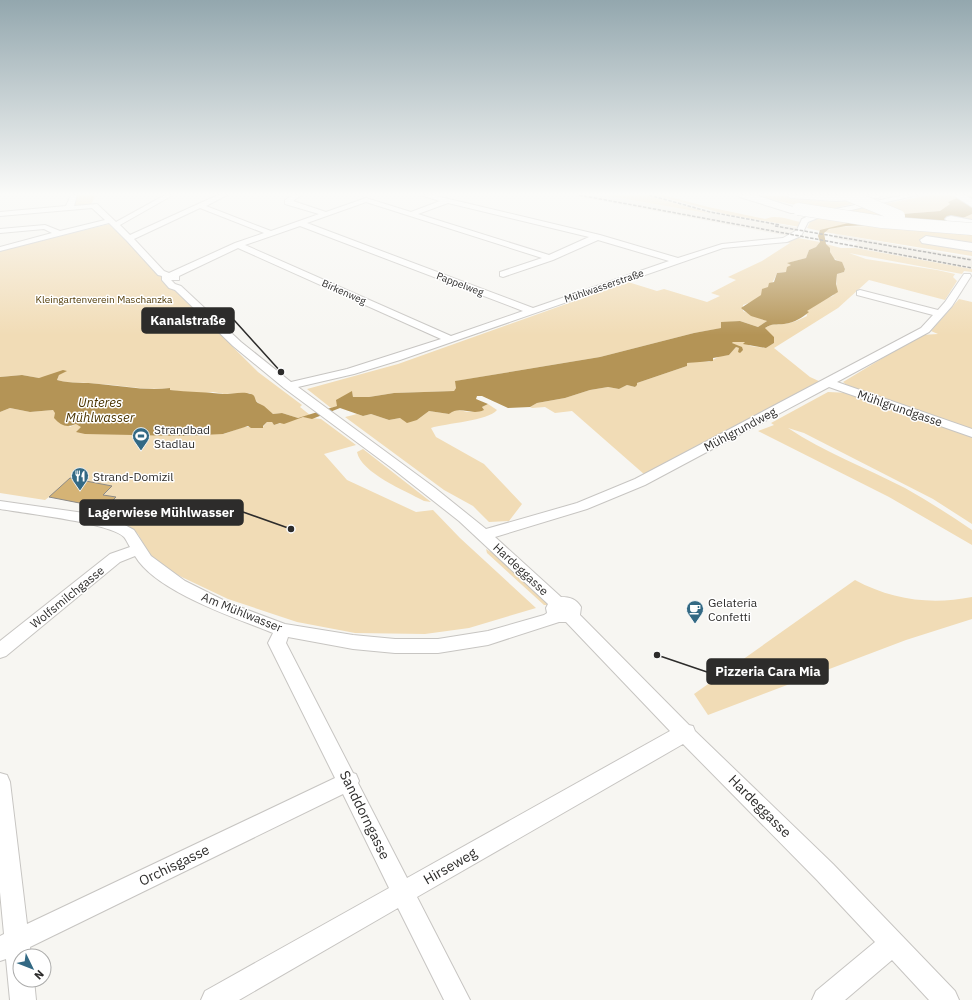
<svg xmlns="http://www.w3.org/2000/svg" width="972" height="1000" viewBox="0 0 972 1000" font-family="'IBM Plex Sans',sans-serif">
	<style>
		.built { fill: #ede8de }
		.green { fill: #f1dcb6 }
		.water { fill: #b49456 }
		.building { fill: #d5b375; stroke: #8c8a87 }
		.lines { fill: none; stroke-linecap: round; stroke-linejoin: round }
		.minor-casing { stroke: #c7c5c2; stroke-width: 2 }
		.highway-casing { stroke: #c7c5c2; stroke-width: 2 }
		.minor { fill: #fff; fill-rule: evenodd }
		.highway { fill: #fff; fill-rule: evenodd }
		.rail { stroke: #737270; stroke-width: 1.5; stroke-dasharray: 3.5 1.5; stroke-linecap: butt }
		.highway-bridge-casing { stroke: #c7c5c2; stroke-width: 13; stroke-linecap: butt }
		.highway-bridge { stroke: #fff; stroke-width: 12 }
		.labels { text-anchor: middle; dominant-baseline: central; stroke-width: 3; stroke-linejoin: round; paint-order: stroke }
		.far-street-label { font-size: 10px; fill: #2d2c2b; stroke: #fff }
		.far-park-label { font-size: 10px; fill: #513b06; stroke: #fff }
		.street-label { font-size: 12px; fill: #2d2c2b; stroke: #fff }
		.poi-label { font-size: 12px; fill: #2d2c2b; stroke: #fff; text-anchor: start }
		.water-label { font-size: 13px; font-style: italic; fill: #4a3400; stroke: #fff }
		.near-street-label { font-size: 14px; fill: #2d2c2b; stroke: #fff }
		.leader { fill: none; stroke: #2d2c2b; stroke-width: 1.5 }
		.callout-dot { fill: #2d2c2b; stroke: #fff; stroke-width: 1.5 }
		.callout { fill: #2d2c2b; stroke: #2d2c2b; stroke-width: 1.5 }
		.callout-label { font-size: 13px; text-anchor: middle; font-weight: bold; fill: #fff }
	</style>
	<rect width="100%" height="100%" fill="#f7f6f2"/>
	<path class="built" d="M569,195H603L706,213L647,195H654L711,211L800,228L796,232L776,229L791,232L788,236Z
		M836,234L972,258V269L855,248L852,247L858,243L833,238Z"/>
	<path class="green" d="M76,195H95L91,205L76,206H74Z
		M603,195H647L712,214Z
		M654,195H663L708,207L765,219C776,214 788,219 800,222V227L729,215Z
		M752,195L846,198L861,205L852,204L822,211Z
		M930,195H972V204L957,199L948,202L951,204L940,211L877,216L820,231L807,228L810,222L821,216Z
		M972,214V256L824,232C837,224 853,227 867,226C899,224 931,221 963,218Z
		M109,224L258,372L302,405L300,407L310,415L298,418L282,413L273,414C266,410 255,401 250,393L224,394L213,392L198,394L170,390V388C146,391 123,385 99,384C84,382 71,384 57,380L59,375L39,378L22,375L0,377V251Z
		M798,238L820,242L816,247L809,250L806,258L788,263L792,265L786,272L777,273C772,287 758,301 743,305V311L767,321L758,327L740,321L721,323L722,328L694,333L600,357L456,381V388L454,391L394,393L369,397H353L352,392L337,406L331,408L307,389L398,364L628,282L657,291L664,289L707,302L720,296L711,293L736,280L728,277L762,261L790,243L784,242Z
		M826,244L841,248H855L972,269V272L964,271L962,274L849,253L866,259L937,270L955,274L953,277L957,281L945,300L869,280L838,308L774,348L810,377L821,382L645,475L572,411L555,413L545,407L532,408L530,407L537,403L565,398L590,390L608,387L619,389L627,385L635,387L637,383L687,366V363L699,361L709,362L720,356L729,355L736,347L739,348L740,353L739,346L731,343L733,342H747L750,346L766,348L774,343L765,328C772,323 776,325 784,324C792,323 799,320 807,316L806,311C816,306 822,299 833,296L836,290L837,274L844,272L845,268L840,262L833,258Z
		M959,299L972,302V431L849,387L843,382L921,335L938,334L931,331Z
		M828,392L851,393L865,401L972,436V524L933,499L804,433L788,428C824,452 866,468 905,488C928,501 950,515 972,530V545L889,497L758,431L774,425L771,423Z
		M488,404L497,410C488,421 446,423 431,428L436,437L484,464L522,504L509,521L489,522L473,506L444,490L345,417L357,414L363,416L371,414L389,420L400,418L417,420L429,411L449,414C457,407 461,412 470,412C475,411 479,410 483,409L482,407Z
		M10,408L30,412L53,410L70,427L76,424L224,434L243,427H263L267,422H272L274,425L303,417L321,419L356,445L324,454L347,480L416,512L433,510L460,538L536,608L469,628L425,634L355,633L297,622L228,599L169,571L151,557L138,534L126,524L134,518L159,510L105,508L49,497L45,500L0,493V412Z
		M363,449L431,502L424,501C406,491 361,473 357,452Z
		M486,549L502,559L547,602L548,605H544L487,553Z
		M855,580C892,600 931,605 972,597V619L906,640L708,715L694,694Z"/>
	<path class="water" d="M957,198L972,204V214L963,218L942,223L846,226L829,229L824,233L826,244L830,248V252L835,260L842,262L845,269L844,272L837,274L836,284L838,292L807,311L809,312C801,318 796,322 784,324C776,325 772,323 765,328L774,337V343L766,348L743,344L745,342H733L732,343L742,347L743,350L740,353L738,352L739,348L736,347L729,355L713,358V361L687,363V366L637,383V385L635,387L627,385L619,389L608,387L590,390L565,398L537,403L530,407L508,408L482,396H477L476,399L488,404L482,407L484,410C471,416 460,405 449,414L429,411L417,420L407,423L400,418L389,420L371,414L363,416L340,408L312,419L303,417L284,424L280,423L274,425L272,422H267L263,426V428H251L248,426L223,434L181,436L85,434L76,432L81,427L76,424C67,428 61,426 54,418L55,413L53,410L30,412L10,408L0,412V377L22,375L39,378L63,370L67,371L59,375L57,380C71,384 85,382 99,384C123,386 146,391 170,388V390C188,392 205,392 223,394C232,394 243,391 251,394C256,395 254,400 258,403L264,406L273,414L282,413L298,418L337,406L336,400L352,391L353,397H369L394,393L454,391L456,388L455,381L600,357L694,333L721,328V322L740,321L758,327L767,321L751,316L741,308L761,295L762,289L768,287L769,283L774,282L777,273L786,272L787,267L791,265L787,263L806,258L809,250L816,247L820,242L818,236L820,230L877,216L940,211L950,204L948,202Z"/>
	<path class="building" d="M70,478L112,486L103,495L116,497L105,508L49,497Z"/>
	<g class="lines">
		<g class="minor-casing">
			<path id="minor" d="M71,195H77L74,206L97,204L116,222L165,195H173L120,225L130,235L218,195H227L206,206L271,231L319,214L285,204V200L293,195H301L293,201L326,212L366,198L411,212L440,201L420,195H432L600,235L678,258L722,244L783,238L797,230L802,219L815,213L905,195H918L820,217L808,222L801,236L787,242L723,248L400,360L354,374L298,387L435,488L486,529L577,503L635,479L921,328L933,315L857,295V291L860,290L938,310L945,302L964,274H970L971,276L952,306L929,332L837,382L972,429V437L829,387L645,485L587,509L495,537L561,597C570,597 576,599 581,607L580,615L689,725L693,726L695,731L833,864L955,991L959,1000H929L892,960L845,1000H812L816,991L875,942L817,880L683,744L417,897L470,1000H444L398,908L239,1000H201L205,991L389,888L343,794L30,947L31,956H20V980H34L36,1000H10L6,959L0,961V936L4,934L0,892V773L7,775L10,782L27,924L335,778L268,643L273,633C236,618 156,592 135,556L120,562L6,656L0,658V641L110,554L130,547C128,544 126,539 124,537C111,523 23,513 0,509V501L84,513L123,524L134,530L151,556L185,581L229,603L285,624L353,635L395,639H438L488,631L544,615L547,613L546,608L548,604L459,521L393,469L284,388L233,346L175,290L169,288L162,280V276L158,275L127,241L109,223L0,251V247L52,233L44,229L0,233V229L45,225L60,231L105,220L92,208L0,216V212L66,206ZM366,202L542,258L500,272V276L503,277L553,260L598,240L669,261L533,308L307,223ZM448,203L589,237L549,255L418,214ZM200,208L264,233L235,243L169,273L164,271L134,239ZM300,226L523,311L451,336L245,245ZM238,248L441,339L347,369L291,382L241,342L181,286L175,284L171,280H179V276ZM559,622H566L670,731L407,878L358,783L359,781L356,774L353,773L286,643L288,637L353,649L395,653H438L488,645Z"/>
		</g>
		<g class="highway-casing">
			<path id="highway" d="M739,195H755L799,209L800,211L799,213H791L740,197Z
				M786,195H883L878,198L836,201L791,198Z
				M953,195H965L972,199V207Z
				M951,216L972,220V226L947,221L945,219L947,217Z
				M926,236L972,243V251L922,243L920,240Z"/>
		</g>
		<use href="#minor" class="minor"/>
		<use href="#highway" class="highway"/>
		<path class="rail" d="M579,195L972,268
			M649,195L710,212L780,225
			M775,226L972,260"/>
		<g class="highway-bridge-casing">
			<path id="highway-bridge" d="M848,195L899,216
				M798,209L882,222L972,229"/>
		</g>
		<use href="#highway-bridge" class="highway-bridge"/>
	</g>
	<linearGradient id="sky" x2="0" y2="1"><stop stop-color="#93a7ae"/><stop offset="0.58" stop-color="#fbfbf9"/><stop offset="1" stop-color="#fbfbf9" stop-opacity="0"/></linearGradient>
	<rect width="972" height="335" fill="url(#sky)"/>
	<defs>
		<g id="stadium-pin" transform="scale(0.9)"><path d="M0 17L-7.5 6A9.5 9.5 0 1 1 7.5 6Z" fill="#336984" stroke="#fff"/><path d="M0-5a6.5 5 0 1 0 0 10a6.5 5 0 1 0 0-10ZM-3.5-1.8h7v3.6h-7Z" fill="#fff"/></g>
		<g id="restaurant-pin" transform="scale(0.9)"><path d="M0 17L-7.5 6A9.5 9.5 0 1 1 7.5 6Z" fill="#336984" stroke="#fff"/><path d="M-5-6h1v4h1v-4h1v4h1v-4h1v5L-1.5 .5V6h-2V.5L-5-1ZM5-6V6H3V1.5H1.5Q1.5-4 5-6Z" fill="#fff"/></g>
		<g id="cafe-pin" transform="scale(0.9)"><path d="M0 17L-7.5 6A9.5 9.5 0 1 1 7.5 6Z" fill="#336984" stroke="#fff"/><path d="M-5.5-4.5H6V0H3Q3 3.5 0 3.5H-2.5Q-5.5 3.5-5.5 0ZM3-3.2v2h1.7v-2ZM-6 4.5H4V6H-6Z" fill="#fff"/></g>
	</defs>
	<g fill-rule="evenodd">
		<use href="#stadium-pin" x="141" y="436"/>
		<use href="#restaurant-pin" x="80" y="476"/>
		<use href="#cafe-pin" x="695" y="609"/>
	</g>
	<g class="labels">
		<g class="far-street-label">
			<text transform="translate(460 284) rotate(21)">Pappelweg</text>
			<text transform="translate(604 286) rotate(-19)">Mühlwasserstraße</text>
			<text transform="translate(344 292) rotate(24)">Birkenweg</text>
		</g>
		<g class="far-park-label">
			<text x="104" y="299">Kleingartenverein Maschanzka</text>
		</g>
		<g class="street-label">
			<text transform="translate(900 408) rotate(19)">Mühlgrundgasse</text>
			<text transform="translate(740 429) rotate(-28)">Mühlgrundweg</text>
			<text transform="translate(521 569) rotate(43)">Hardeggasse</text>
			<text transform="translate(67 597) rotate(-39)">Wolfsmilchgasse</text>
			<text transform="translate(242 612) rotate(22)">Am Mühlwasser</text>
		</g>
		<g class="poi-label">
			<text x="154" y="429">Strandbad<tspan x="154" dy="14">Stadlau</tspan></text>
			<text x="93" y="476">Strand-Domizil</text>
			<text x="708" y="602">Gelateria<tspan x="708" dy="14">Confetti</tspan></text>
		</g>
		<g class="water-label">
			<text x="100" y="402">Unteres<tspan x="100" dy="15">Mühlwasser</tspan></text>
		</g>
		<g class="near-street-label">
			<text transform="translate(760 806) rotate(45)">Hardeggasse</text>
			<text transform="translate(365 815) rotate(64)">Sanddorngasse</text>
			<text transform="translate(174 865) rotate(-26)">Orchisgasse</text>
			<text transform="translate(450 866) rotate(-30)">Hirseweg</text>
		</g>
	</g>
	<path class="leader" d="M281 372L234 320M291 529L243 512M657 655L707 672"/>
	<g class="callout-dot">
		<circle cx="281" cy="372" r="4"/>
		<circle cx="291" cy="529" r="4"/>
		<circle cx="657" cy="655" r="4"/>
	</g>
	<g class="callout">
		<rect x="142" y="308" width="92" height="25" rx="4"/>
		<rect x="80" y="500" width="163" height="25" rx="4"/>
		<rect x="707" y="659" width="121" height="25" rx="4"/>
	</g>
	<g class="callout-label">
		<text x="188" y="325">Kanalstraße</text>
		<text x="161" y="517">Lagerwiese Mühlwasser</text>
		<text x="768" y="676">Pizzeria Cara Mia</text>
	</g>
	<g transform="translate(32 968) rotate(133)"><circle r="19" fill="#ffffff" stroke="#ababaa"/>
	<path d="M0-3L7 15L0 10L-7 15Z" fill="#336984"/>
	<text y="-6" font-size="11" font-weight="bold" text-anchor="middle" fill="#2d2c2b">N</text>
	</g>
</svg>
